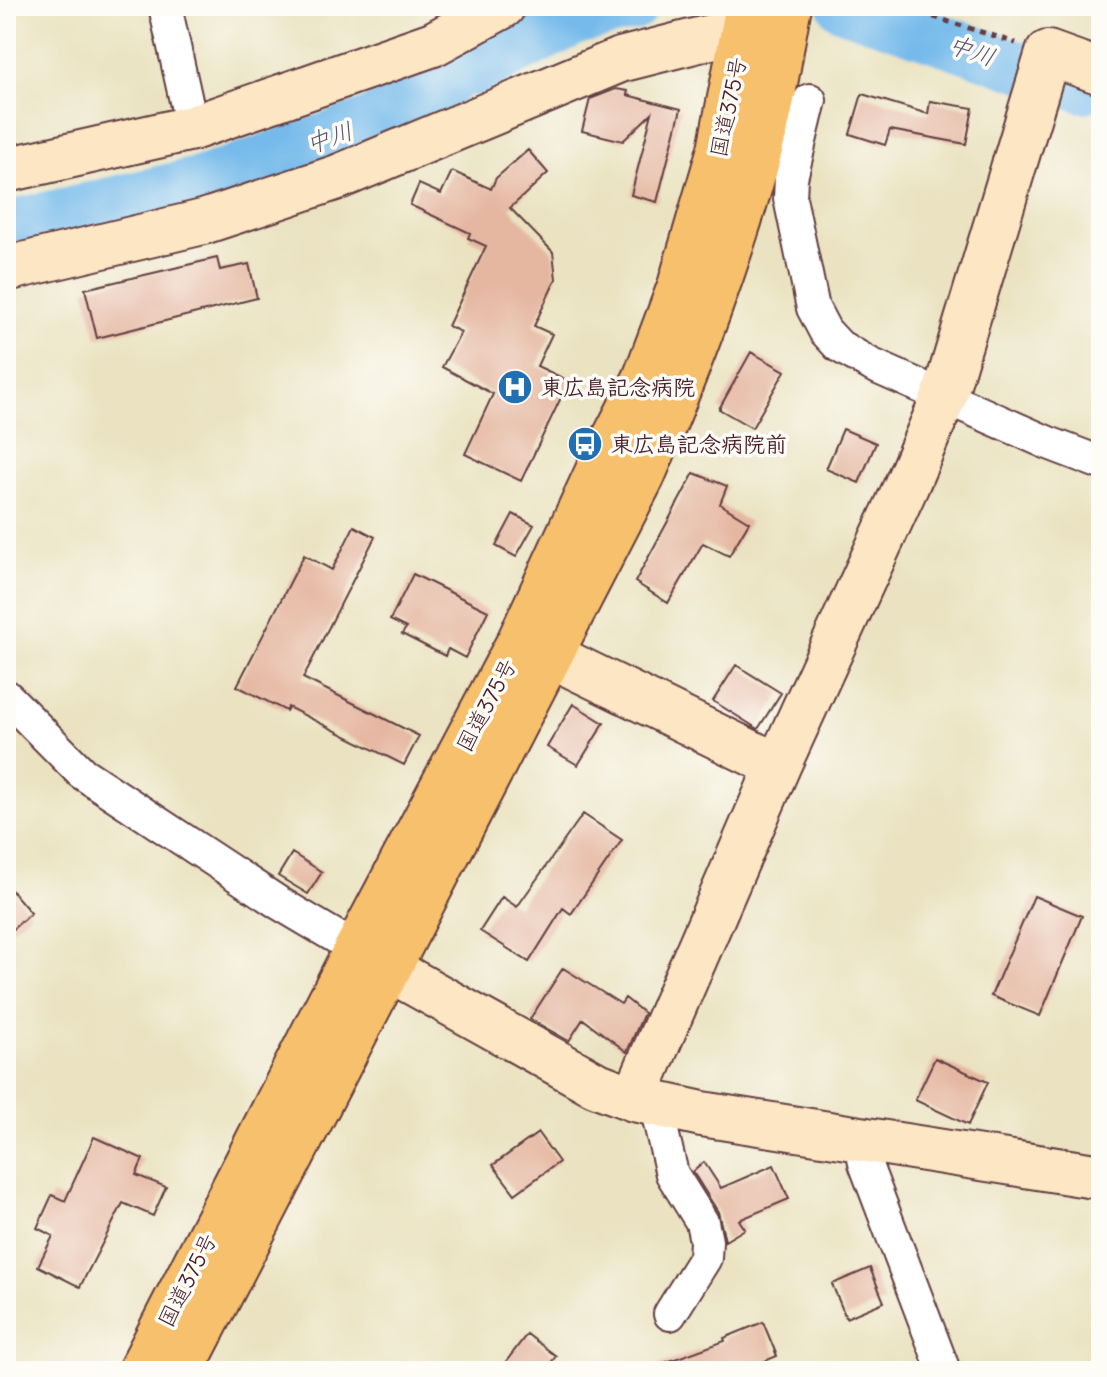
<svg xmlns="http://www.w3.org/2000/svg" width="1107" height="1377" viewBox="0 0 1107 1377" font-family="Delius,'Klee One',sans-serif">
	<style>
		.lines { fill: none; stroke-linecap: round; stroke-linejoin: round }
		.river { stroke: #74baeb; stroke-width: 50 }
		.building { fill: #e5b7a1 }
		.street-casing { stroke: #623c41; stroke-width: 36 }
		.secondary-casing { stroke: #623c41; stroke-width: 48 }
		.highway-casing { stroke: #623c41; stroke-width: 48 }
		.path { stroke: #623c41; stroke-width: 5; stroke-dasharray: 6 6; stroke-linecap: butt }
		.street { stroke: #fff; stroke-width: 32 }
		.secondary { stroke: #fce6c4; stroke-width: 44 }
		.highway { stroke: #f7c06c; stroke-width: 44 }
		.labels { text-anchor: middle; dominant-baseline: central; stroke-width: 7; stroke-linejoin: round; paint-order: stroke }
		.street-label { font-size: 22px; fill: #4a1f2b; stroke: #fdfcf7 }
		.poi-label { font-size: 22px; font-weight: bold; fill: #4a1f2b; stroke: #fdfcf7; text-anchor: start }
		.water-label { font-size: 24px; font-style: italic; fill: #59556e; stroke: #fdfcf7 }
	</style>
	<rect width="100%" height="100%" fill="#fdfcf7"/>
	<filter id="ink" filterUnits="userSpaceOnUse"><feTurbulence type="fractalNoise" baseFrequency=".0125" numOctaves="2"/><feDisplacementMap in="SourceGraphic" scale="16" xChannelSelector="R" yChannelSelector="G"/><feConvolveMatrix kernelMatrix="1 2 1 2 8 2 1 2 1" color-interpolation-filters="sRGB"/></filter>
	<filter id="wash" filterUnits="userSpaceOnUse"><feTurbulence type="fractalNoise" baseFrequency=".006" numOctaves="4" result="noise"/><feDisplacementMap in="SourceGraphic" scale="32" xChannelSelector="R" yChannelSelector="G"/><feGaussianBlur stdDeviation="1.8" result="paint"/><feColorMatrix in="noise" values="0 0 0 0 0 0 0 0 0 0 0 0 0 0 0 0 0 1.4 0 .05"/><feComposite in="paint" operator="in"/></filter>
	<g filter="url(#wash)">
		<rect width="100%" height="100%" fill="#eae2c0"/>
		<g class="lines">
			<path class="river" d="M843,6L1084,88
				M6,226L202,181L369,123L446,83L464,69L475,71L576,20L633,6"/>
		</g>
		<g id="blocks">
			<path class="building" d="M616,89L628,91L627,95L681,109L657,202L631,195L652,113L623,141L582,131L590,99Z
				M862,94L928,114L930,101L973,108L966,144L890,130L885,145L850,134Z
				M528,150L548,173L510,208L553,252L556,279L534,326L552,334L537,366L569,381L521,481L465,454L493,394L442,367L461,332L448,326L486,246L468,238L470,233L410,205L419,184L441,194L452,171L491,189L496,178Z
				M217,258L220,270L249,264L257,298L97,338L85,289Z
				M751,352L785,371L752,428L719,409Z
				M843,429L876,443L859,483L826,469Z
				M694,473L727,486L720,504L749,522L729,556L703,543L668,603L635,582Z
				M513,514L534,525L516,557L496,546Z
				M354,526L375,537L303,678L419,736L404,765L288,707L286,711L237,686L304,555L332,570Z
				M413,574L488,611L465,658L448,649L445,656L402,634L406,628L390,620Z
				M736,665L781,693L758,729L713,701Z
				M573,704L604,723L578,765L547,747Z
				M583,814L622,840L571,914L563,908L529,962L480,931L502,897L517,907Z
				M292,853L322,872L308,894L278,876Z
				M6,884L31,913L6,935Z
				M1034,896L1082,916L1040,1016L991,996Z
				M563,968L621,1004L625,998L644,1013L627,1052L583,1019L569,1041L530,1019Z
				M935,1058L988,1082L968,1125L915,1100Z
				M538,1133L559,1162L515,1194L493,1165Z
				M94,1137L143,1159L136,1175L166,1187L153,1216L123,1203L80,1287L38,1266L53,1236L37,1228L52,1195L65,1201Z
				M704,1162L721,1188L774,1165L789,1199L739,1220L745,1229L725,1241L718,1212L693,1172Z
				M870,1268L884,1302L846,1318L832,1284Z
				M763,1322L777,1356L741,1371H650V1368L725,1341L724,1338Z
				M527,1334L556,1356L545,1371H499Z"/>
		</g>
	</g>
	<g filter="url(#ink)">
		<use href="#blocks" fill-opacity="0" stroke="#623c41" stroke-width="2"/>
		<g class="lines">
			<g class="street-casing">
				<path id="street" d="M165,6L192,128
					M810,100L791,178L790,198L813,308L825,331L839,346L872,365L1046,442L1101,463
					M6,696L82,773L279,903L375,960
					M655,1102L672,1174L702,1222L706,1241L705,1258L670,1314
					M861,1138L865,1163L944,1371"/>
			</g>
			<g class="secondary-casing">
				<path id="secondary" d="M6,170L192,128L433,44L503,6
					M6,269L203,222L338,177L620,60L722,34L743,41
					M550,655L778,766
					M389,969L595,1084L634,1099L702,1114L1101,1177
					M634,1099L778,766L907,484L944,397L1048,53L1101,72"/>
			</g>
			<g class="highway-casing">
				<path id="highway" d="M140,1371L357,948L519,642L601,464L645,379L680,286L720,149L748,6
					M181,1371L642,477C689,367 733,254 763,138C775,95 780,50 789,6"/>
			</g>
			<path class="path" d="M899,6L1016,43
				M933,6L936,17"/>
			<use href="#street" class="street"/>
			<use href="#secondary" class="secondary"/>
			<use href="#highway" class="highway"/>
		</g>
	</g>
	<defs>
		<g id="hospital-disc" transform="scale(1.8)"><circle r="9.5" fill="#1f6fb2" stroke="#fdfcf7"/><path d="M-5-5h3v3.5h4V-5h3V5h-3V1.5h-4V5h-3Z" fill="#fff"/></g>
		<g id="bus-disc" transform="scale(1.8)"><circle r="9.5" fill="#1f6fb2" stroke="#fdfcf7"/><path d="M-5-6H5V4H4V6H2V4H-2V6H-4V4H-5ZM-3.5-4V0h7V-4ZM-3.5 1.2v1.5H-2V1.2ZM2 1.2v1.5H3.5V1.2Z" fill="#fff"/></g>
	</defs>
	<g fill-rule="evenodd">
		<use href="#hospital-disc" x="515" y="387"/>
		<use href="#bus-disc" x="585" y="444"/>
	</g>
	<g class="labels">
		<g class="street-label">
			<text transform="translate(728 107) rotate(-78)">国道375号</text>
			<text transform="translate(486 705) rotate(-62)">国道375号</text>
			<text transform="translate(187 1280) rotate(-63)">国道375号</text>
		</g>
		<g class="poi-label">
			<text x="541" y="387">東広島記念病院</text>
			<text x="611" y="444">東広島記念病院前</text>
		</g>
		<g class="water-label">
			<text transform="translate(972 50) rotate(19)">中川</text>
			<text transform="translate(329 137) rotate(-19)">中川</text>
		</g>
	</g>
	<rect width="1107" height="1377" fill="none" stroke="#fdfcf7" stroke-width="32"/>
</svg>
